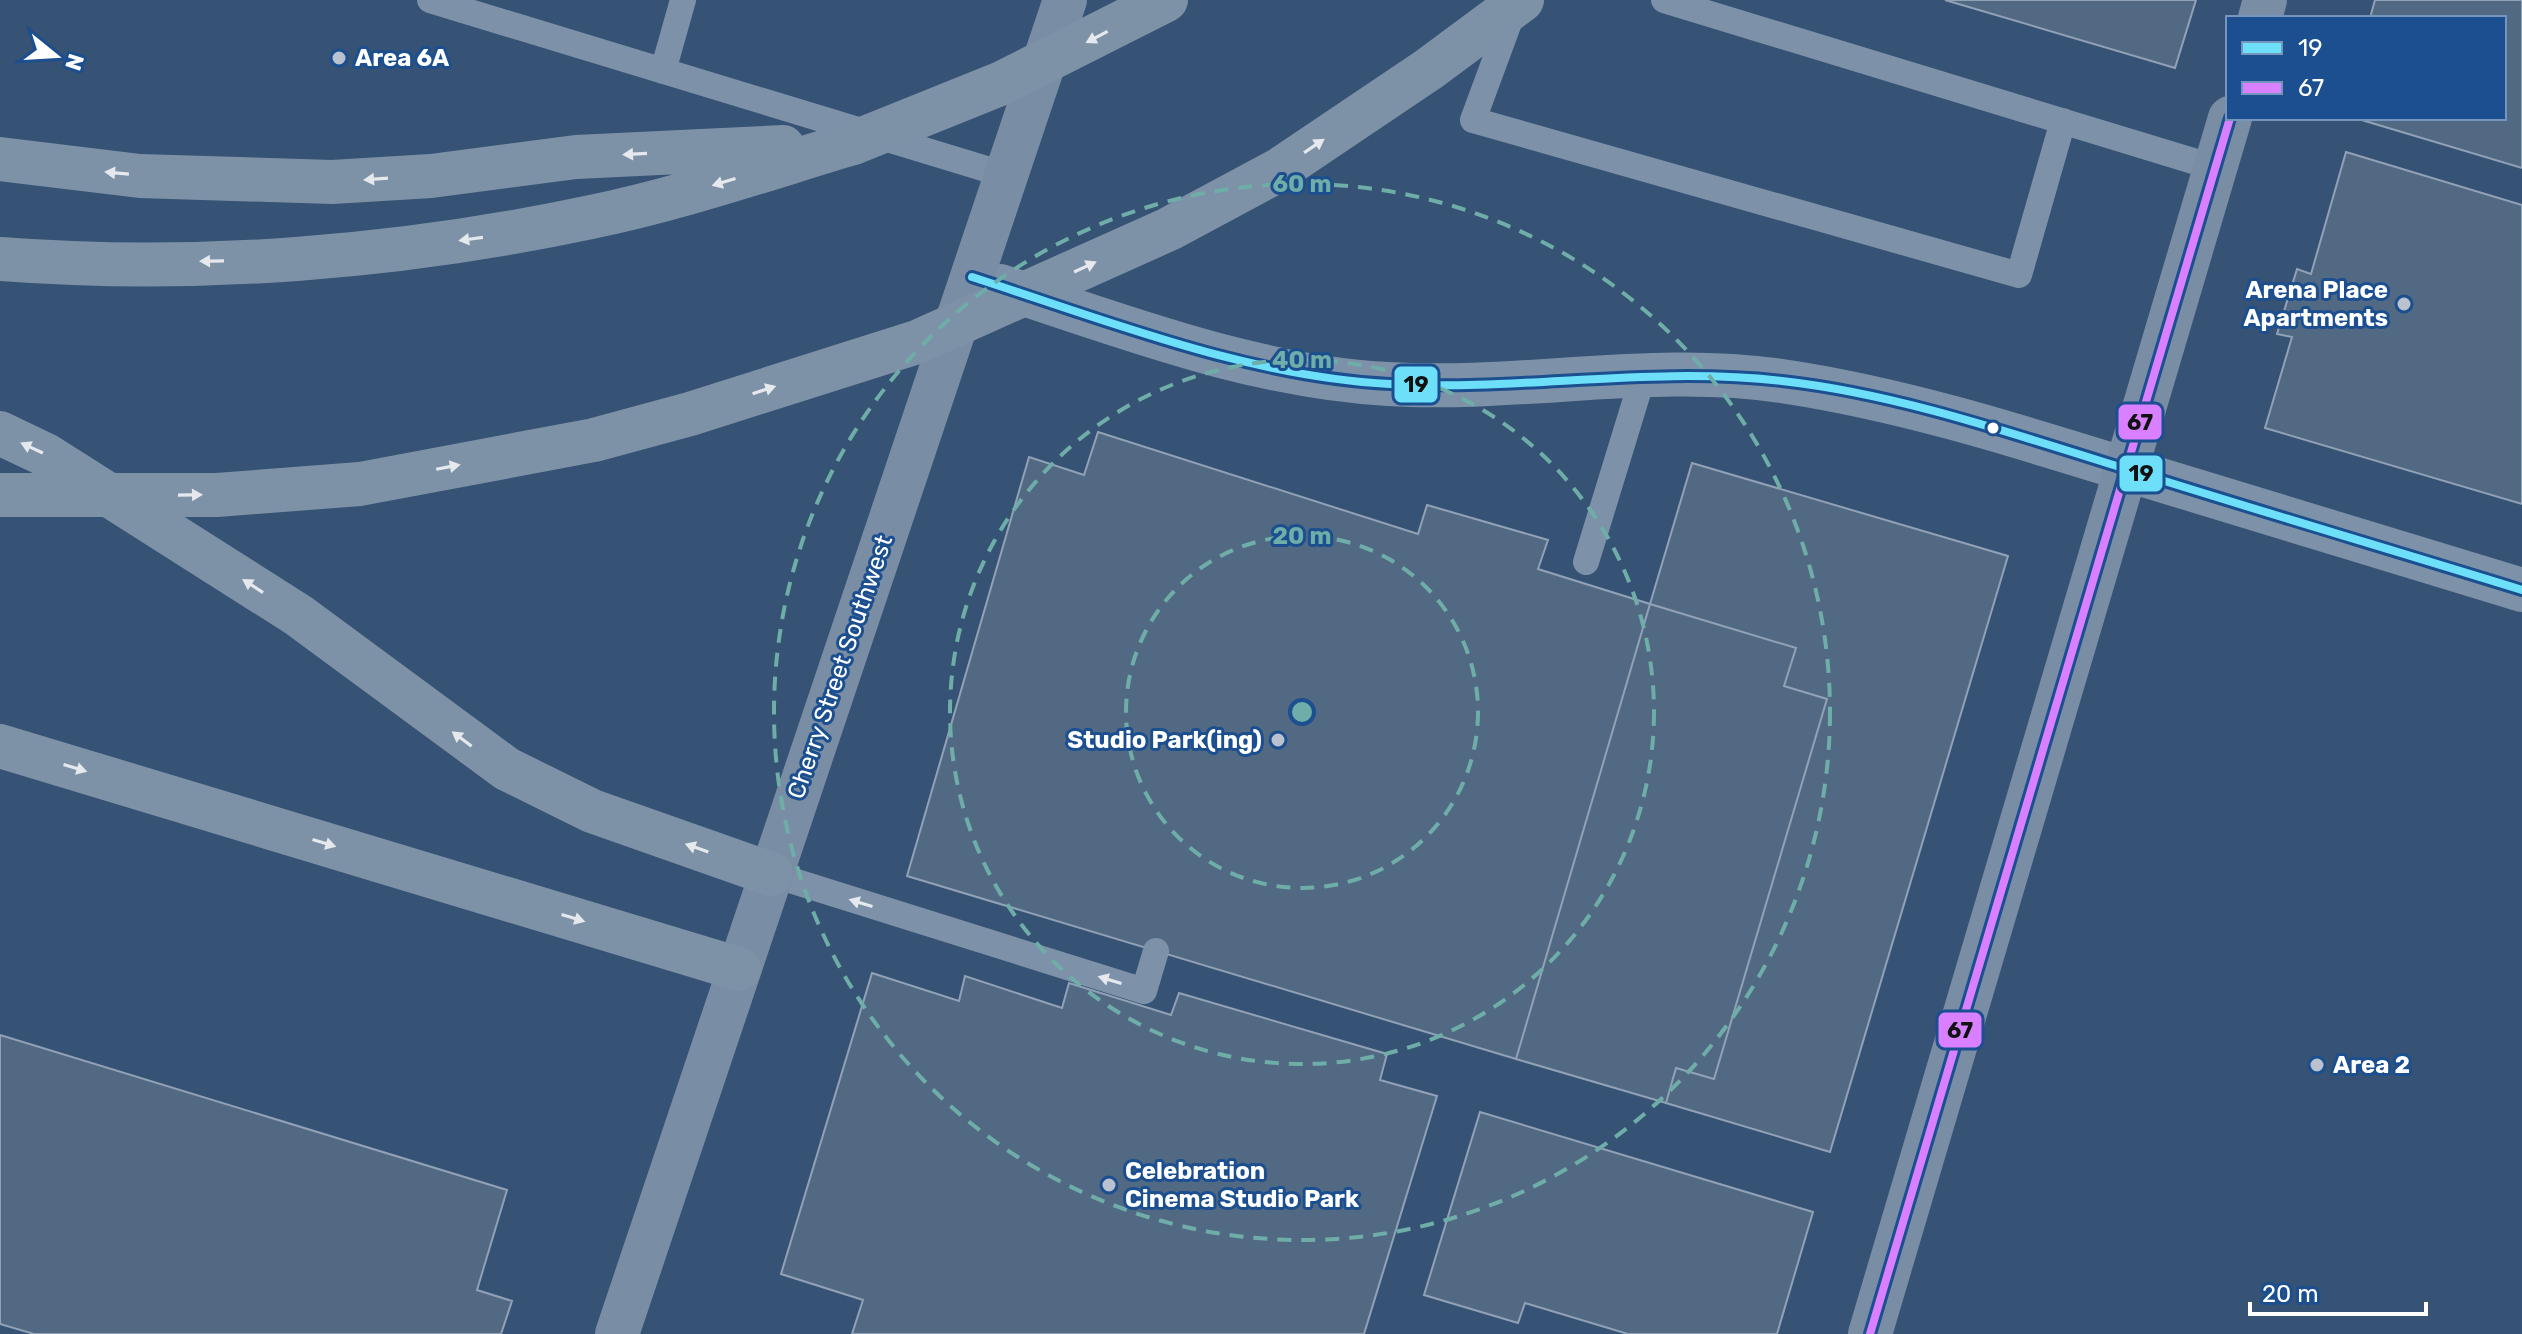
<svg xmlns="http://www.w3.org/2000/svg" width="2522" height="1334" viewBox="0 0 2522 1334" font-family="Rubik,sans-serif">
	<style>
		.building { fill: #526984; stroke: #92a2b6; stroke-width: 2 }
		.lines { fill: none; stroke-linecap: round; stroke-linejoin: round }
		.lane { stroke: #7d92a8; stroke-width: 26 }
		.street { stroke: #7d92a8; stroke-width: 44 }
		.secondary { stroke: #798da4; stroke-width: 44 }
		.highway { stroke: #7e92a7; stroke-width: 44 }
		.highway-bridge { stroke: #7e92a7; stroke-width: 44 }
		.bus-1-casing { stroke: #1b4f8f; stroke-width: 14 }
		.bus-2-casing { stroke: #1b4f8f; stroke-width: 14 }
		.bus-1 { stroke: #6ddff8; stroke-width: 8 }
		.bus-2 { stroke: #d880ff; stroke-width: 8 }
		.oneway { fill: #e5e9ed }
		.oneway2 { fill: #e5e9ee }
		.ring { fill: none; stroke: #6fada8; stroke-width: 4; stroke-dasharray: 14 10 }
		.poi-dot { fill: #b9c2ce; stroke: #1b4f8f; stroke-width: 3 }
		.bus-dot { fill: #fff; stroke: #1b4f8f; stroke-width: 3 }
		.labels { text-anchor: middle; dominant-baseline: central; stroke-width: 6; stroke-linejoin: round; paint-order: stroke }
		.poi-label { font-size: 24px; font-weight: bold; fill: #fff; stroke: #1b4f8f; text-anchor: start }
		.street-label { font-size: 24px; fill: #fff; stroke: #1b4f8f }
		.centre { fill: #6fada8; stroke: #1b4f8f; stroke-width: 4 }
		.ring-label { font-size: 24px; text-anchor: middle; font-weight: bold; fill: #6fada8; stroke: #1b4f8f; stroke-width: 6; stroke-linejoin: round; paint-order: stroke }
		.line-badge { stroke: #1b4f8f; stroke-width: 3 }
		.pale-badge-label { font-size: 22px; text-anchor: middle; font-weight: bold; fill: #111 }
	</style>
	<rect width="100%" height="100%" fill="#365274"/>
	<path class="building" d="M1945,0H2196L2175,68Z
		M2375,0H2522V168L2355,118H2504V18H2370Z
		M2346,152L2522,205V504L2265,428L2292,337L2277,334L2297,269L2311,274Z
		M1098,432L1418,534L1427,505L1548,540L1538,569L1650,604L1516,1059L907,876L1029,457L1084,475Z
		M1692,463L2008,556L1830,1152L1666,1103L1676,1068L1714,1079L1827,699L1784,686L1796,648L1650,604Z
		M1650,604L1796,648L1784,686L1827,699L1714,1079L1676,1068L1666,1103L1516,1059Z
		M872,973L959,1001L965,976L1062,1008L1069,983L1171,1015L1179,993L1387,1054L1380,1080L1437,1096L1364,1334H852L863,1300L781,1274Z
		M0,1035L507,1190L477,1290L512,1301L501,1334H34L0,1324Z
		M1480,1112L1813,1212L1777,1334H1628L1525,1303L1518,1323L1424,1295Z"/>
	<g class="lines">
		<path class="lane" d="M430,0L1006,175
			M1664,0L2216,168
			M1514,9L1473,120L2019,275L2063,121
			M663,71L683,0
			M1586,562L1643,376
			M771,874L1144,991L1156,951"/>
		<path class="street" d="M1000,286C1125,327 1255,377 1388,384C1521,392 1656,361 1788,382C1905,400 2018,436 2131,471C2261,511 2392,550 2522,590"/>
		<path class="secondary" d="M2260,18L2265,0
			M617,1334L1065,0
			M1870,1334L2230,118"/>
		<path class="highway" d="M0,159L140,176L332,182L431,176L576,157L783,147
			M0,259C195,274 399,258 591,217C679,199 766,169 853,143
			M0,433L46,455L298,615L507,769L592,811L771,874
			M0,746L739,969"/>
		<path class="highway-bridge" d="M853,143L1002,83L1166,0
			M0,495H217L360,484L594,440L690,414L917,342L1169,229L1279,170L1429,69L1522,0"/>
		<g class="bus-1-casing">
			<path id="bus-1" d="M972,277C1105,320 1249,377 1390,384C1521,391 1651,366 1782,381C1898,394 2013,434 2123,468C2256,510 2389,549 2522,590"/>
		</g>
		<g class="bus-2-casing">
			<path id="bus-2" d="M1870,1334L2230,118"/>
		</g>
		<use href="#bus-1" class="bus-1"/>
		<use href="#bus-2" class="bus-2"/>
	</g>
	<defs><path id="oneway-solid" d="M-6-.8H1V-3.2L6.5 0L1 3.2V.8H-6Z" transform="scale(2)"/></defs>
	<g class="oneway">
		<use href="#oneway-solid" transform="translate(1097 37) rotate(152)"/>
		<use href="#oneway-solid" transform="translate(1314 146) rotate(-34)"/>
		<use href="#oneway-solid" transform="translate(635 154) rotate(177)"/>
		<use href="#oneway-solid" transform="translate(117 173) rotate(-175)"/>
		<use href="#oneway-solid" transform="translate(376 179) rotate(176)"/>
		<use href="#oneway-solid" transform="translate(724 182) rotate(163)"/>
		<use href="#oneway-solid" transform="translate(471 239) rotate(172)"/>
		<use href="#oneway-solid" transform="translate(212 261) rotate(179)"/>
		<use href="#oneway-solid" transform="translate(1085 267) rotate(-25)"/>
		<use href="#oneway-solid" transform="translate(764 390) rotate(-18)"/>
		<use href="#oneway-solid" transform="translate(32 448) rotate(-155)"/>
		<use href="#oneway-solid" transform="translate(448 467) rotate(-11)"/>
		<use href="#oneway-solid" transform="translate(190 495) rotate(-1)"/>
		<use href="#oneway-solid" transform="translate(253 586) rotate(-147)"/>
		<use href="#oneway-solid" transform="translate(462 739) rotate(-143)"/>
		<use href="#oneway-solid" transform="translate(75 768) rotate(17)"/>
		<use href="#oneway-solid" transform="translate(324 843) rotate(17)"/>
		<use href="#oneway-solid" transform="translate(697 848) rotate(-161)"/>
		<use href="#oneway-solid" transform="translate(573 918) rotate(17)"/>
	</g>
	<g class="oneway2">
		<use href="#oneway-solid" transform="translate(861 903) rotate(-163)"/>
		<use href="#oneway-solid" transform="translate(1110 980) rotate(-163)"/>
	</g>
	<g class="ring">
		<circle cx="1302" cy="712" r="176"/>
		<circle cx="1302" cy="712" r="352"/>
		<circle cx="1302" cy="712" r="528"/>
	</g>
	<g class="poi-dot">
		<circle cx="339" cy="58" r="8"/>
		<circle cx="2404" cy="304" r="8"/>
		<circle cx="1278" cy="740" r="8"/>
		<circle cx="2317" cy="1065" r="8"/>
		<circle cx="1109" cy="1185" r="8"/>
	</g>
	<circle class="bus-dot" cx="1993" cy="428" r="7"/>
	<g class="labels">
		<g class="poi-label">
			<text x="355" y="58">Area 6A</text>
			<text x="2388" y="290" text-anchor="end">Arena Place<tspan x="2388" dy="28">Apartments</tspan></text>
			<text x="1262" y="740" text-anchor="end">Studio Park(ing)</text>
			<text x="2333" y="1065">Area 2</text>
			<text x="1125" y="1171">Celebration<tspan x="1125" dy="28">Cinema Studio Park</tspan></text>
		</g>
		<g class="street-label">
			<text transform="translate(840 667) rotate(-71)">Cherry Street Southwest</text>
		</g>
	</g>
	<circle cx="1302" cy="712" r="12" class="centre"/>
	<g class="ring-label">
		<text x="1302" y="192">60 m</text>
		<text x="1302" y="368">40 m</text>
		<text x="1302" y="544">20 m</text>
	</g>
	<g class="line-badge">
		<rect x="1393" y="365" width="46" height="39" rx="8" fill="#6ddff8"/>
		<rect x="2117" y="403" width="46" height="38" rx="8" fill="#d880ff"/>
		<rect x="2118" y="454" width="46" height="39" rx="8" fill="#6ddff8"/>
		<rect x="1937" y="1011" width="46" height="38" rx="8" fill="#d880ff"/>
	</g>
	<g class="pale-badge-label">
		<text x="1416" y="392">19</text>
		<text x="2140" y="430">67</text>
		<text x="2141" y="481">19</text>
		<text x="1960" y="1038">67</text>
	</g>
	<rect x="2226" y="16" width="280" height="104" fill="#1b4f8f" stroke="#7695bc" stroke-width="2"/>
	<rect x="2242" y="42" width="40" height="12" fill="#6ddff8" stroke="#7695bc" stroke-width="2"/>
	<text x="2298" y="56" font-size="24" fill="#ffffff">19</text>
	<rect x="2242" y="82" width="40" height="12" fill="#d880ff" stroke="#7695bc" stroke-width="2"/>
	<text x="2298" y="96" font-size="24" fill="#ffffff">67</text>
	<g transform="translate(56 56) rotate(108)" stroke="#1b4f8f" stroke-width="6" paint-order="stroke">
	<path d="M0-6L14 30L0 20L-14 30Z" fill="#ffffff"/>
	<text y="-12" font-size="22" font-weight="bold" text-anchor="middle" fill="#ffffff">N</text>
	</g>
	<path d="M2250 1302v12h176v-12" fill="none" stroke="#ffffff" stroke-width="4"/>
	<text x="2262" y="1302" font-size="24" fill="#ffffff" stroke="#1b4f8f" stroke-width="6" paint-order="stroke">20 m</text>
</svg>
